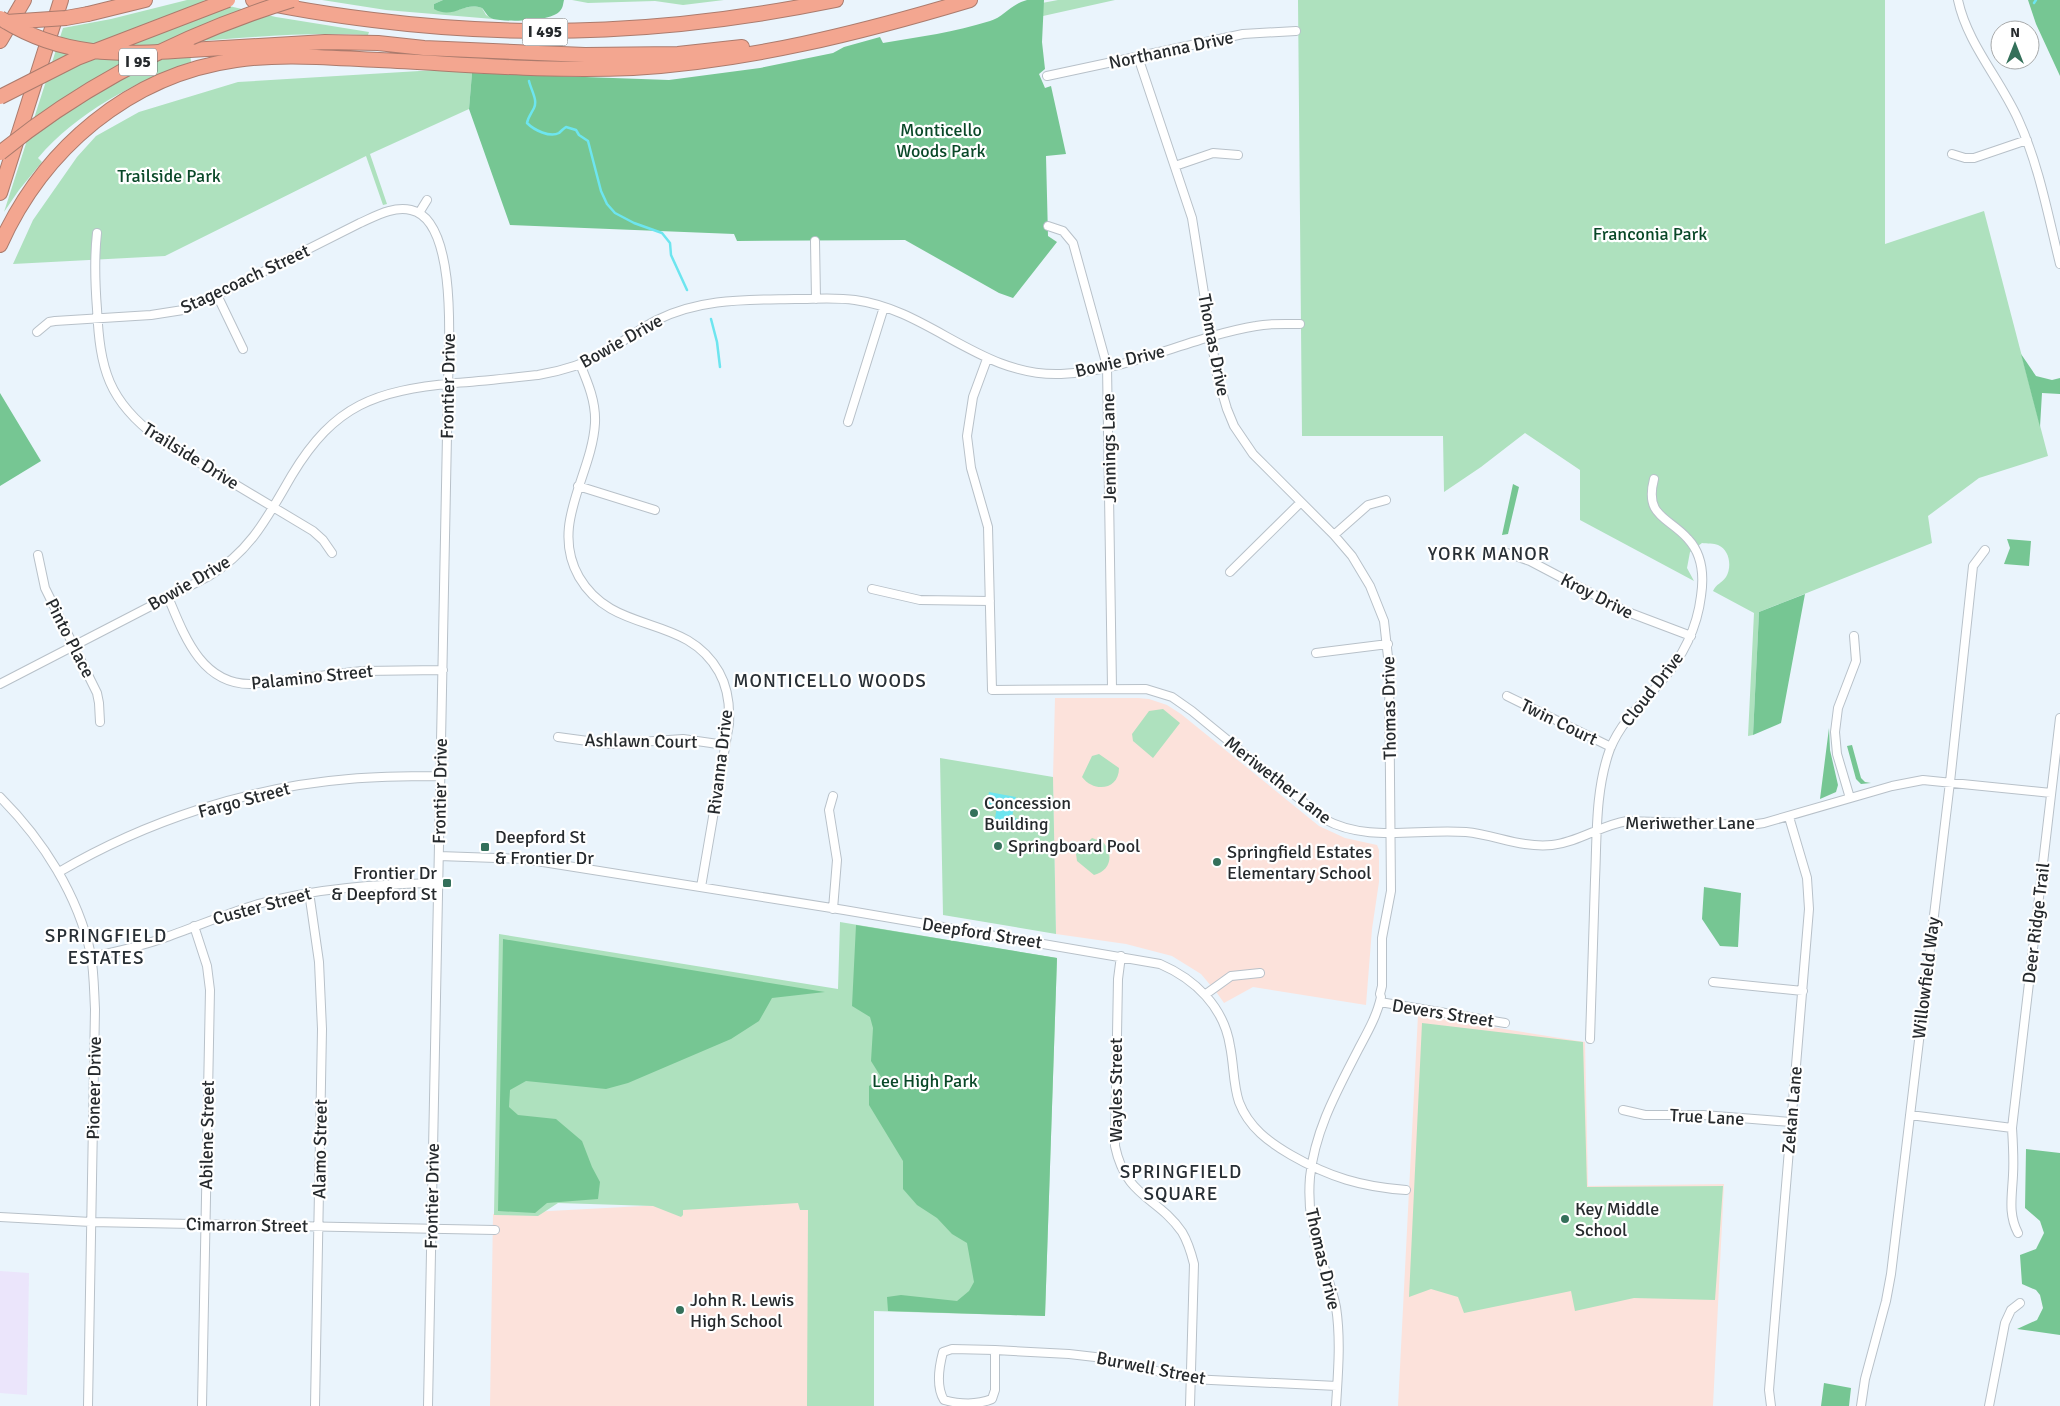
<svg xmlns="http://www.w3.org/2000/svg" width="2060" height="1406" viewBox="0 0 2060 1406" font-family="Signika,sans-serif">
	<style>
		.commercial { fill: #ebe5fb }
		.education { fill: #fce2db }
		.green { fill: #aee1be }
		.forest { fill: #76c693 }
		.water { fill: #6de5ef }
		.lines { fill: none; stroke-linecap: round; stroke-linejoin: round }
		.stream { stroke: #6de5ef; stroke-width: 2.5 }
		.minor-casing { stroke: #b8c1c9; stroke-width: 10 }
		.motorway-casing { stroke: #ab7b6d; stroke-width: 16 }
		.minor { stroke: #fff; stroke-width: 8 }
		.motorway { stroke: #f3a690; stroke-width: 14 }
		.motorway-bridge-casing { stroke: #ab7b6d; stroke-width: 16; stroke-linecap: butt }
		.motorway-bridge { stroke: #f3a690; stroke-width: 14 }
		.poi-dot { fill: #34705a; stroke: #fff; stroke-width: 2 }
		.labels { text-anchor: middle; dominant-baseline: central; stroke-width: 4.5; stroke-linejoin: round; paint-order: stroke }
		.shield { fill: #fff; stroke: #676a6c; stroke-width: 1 }
		.shield-label { font-size: 16px; font-weight: bold; fill: #262a2d }
		.street-label { font-size: 18px; fill: #262a2d; stroke: #fff }
		.park-label { font-size: 18px; fill: #094828; stroke: #fff }
		.poi-label { font-size: 18px; fill: #262a2d; stroke: #fff; text-anchor: start }
		.neighbourhood-label { font-size: 19px; letter-spacing: 1px; fill: #282f35; stroke: #fff }
	</style>
	<rect width="100%" height="100%" fill="#eaf4fc"/>
	<path class="commercial" d="M0,1271L29,1273L27,1395L0,1393Z"/>
	<path class="education" d="M1055,698H1138L1149,699L1167,705L1181,714L1319,826L1345,838L1377,845L1379,850V882L1372,929L1366,1005L1253,987L1224,1003L1217,993L1201,974L1172,956L1126,944L1056,934L1053,777Z
		M1418,1015L1585,1042L1588,1186L1724,1184L1713,1406H1398Z
		M870,1194L865,1406H490L493,1214Z"/>
	<path class="green" d="M187,0H203L276,17L369,32L368,35C308,32 249,37 189,42L191,62C135,82 77,112 38,158L42,162L19,190L4,212L63,28L111,19Z
		M322,0H443L434,4L439,11C455,16 466,2 482,8L486,15L493,19L386,10Z
		M572,0H724L683,5L655,1L588,3Z
		M1058,0H1115L1043,16L1042,3Z
		M1298,0H1885V244L1984,211L2048,456L1979,478L1928,516L1932,543L1759,612L1753,735L1748,736L1754,613L1713,591C1716,584 1722,583 1726,577C1732,567 1730,550 1718,545C1714,543 1707,544 1702,543L1690,552L1687,568L1694,581L1580,520V470L1525,433L1481,467L1444,492L1443,436H1302Z
		M436,70L472,73L469,109L370,154L387,204L383,205L366,156L165,256L13,264L33,220L77,157L96,136L139,112L238,82Z
		M1163,709L1180,723L1153,758L1133,741L1132,734L1149,711Z
		M1099,754L1119,768C1119,790 1094,793 1082,777L1092,756Z
		M940,758L1053,777L1056,934L943,915Z
		M1092,838L1103,842C1114,854 1111,871 1094,875L1077,861L1076,854Z
		M840,922L1057,958L1045,1316L874,1311V1406H807L808,1210H800L798,1203L683,1210V1215L681,1217L653,1206L558,1203L538,1216L494,1215L499,934L838,989Z
		M1422,1023L1583,1042L1587,1187L1723,1186L1715,1300L1634,1298L1575,1311L1571,1291L1464,1313L1458,1297L1431,1289L1409,1297Z"/>
	<path class="forest" d="M443,0H564C563,4 563,8 560,11C551,22 506,22 493,19C487,17 486,12 482,8C463,1 454,20 434,9V4Z
		M1027,0H1044L1042,42L1045,69L1039,74L1045,88L1051,86L1066,154L1046,156L1048,236L1057,242L1013,298L999,293L905,240L737,241L734,234L510,225L469,109L472,73L669,80L760,68L833,53L844,47L880,37L883,43C919,37 955,32 990,21C1004,17 1011,4 1027,0Z
		M2028,0H2060V76L2036,24Z
		M2021,354L2036,376L2052,380L2060,378V394L2042,393L2040,427Z
		M0,393L41,461L0,486Z
		M1513,484L1519,487L1508,534L1502,535Z
		M2007,539L2031,541L2029,566L2004,564L2010,548Z
		M1805,594L1781,723L1753,735L1759,612Z
		M1829,728L1830,750L1838,785L1836,792L1820,799Z
		M1852,745L1861,778L1865,782L1871,783L1861,784L1856,779L1847,746Z
		M1704,887L1741,893L1738,947L1720,946L1702,919Z
		M856,925L1057,958L1045,1316L888,1311L887,1297L901,1295L957,1301L969,1291L974,1282L967,1243L952,1234L937,1218L917,1205L903,1189V1161L869,1105V1086L881,1077L871,1061L873,1028L870,1017L852,1006Z
		M503,939L825,992L772,998L759,1021L731,1039L628,1083L606,1089L526,1081L510,1090L509,1107L518,1115L556,1119L582,1141L592,1167L600,1182L598,1199L547,1203L535,1213L498,1211Z
		M2026,1149L2060,1153V1335L2017,1329L2037,1320L2043,1308L2040,1295L2036,1290L2022,1284L2020,1255L2036,1249L2044,1233L2040,1221L2025,1208Z
		M1824,1383L1851,1388L1849,1406H1821Z"/>
	<path class="water" d="M989,792L1016,797L1012,817L1018,819L1017,829L994,825L997,806L987,804Z"/>
	<g class="lines">
		<path class="stream" d="M2034,3L2036,0
			M529,81C531,90 538,100 534,108C531,114 528,117 527,123C534,130 550,138 559,133C561,131 563,129 566,127L576,130L579,135L588,141L601,191L607,204L615,213L634,223L662,233L670,243L671,255L687,290
			M711,319L717,342L720,367"/>
		<g class="minor-casing">
			<path id="minor" d="M1958,0C1967,43 2000,79 2018,119C2039,165 2048,215 2060,264
				M1138,57L1192,218L1217,375L1227,409L1234,426L1253,454L1334,535L1352,556L1370,586L1384,621L1389,666L1391,891L1382,938V986L1380,994L1381,997C1377,1016 1367,1033 1358,1050C1337,1091 1315,1130 1310,1177C1308,1201 1311,1226 1318,1249C1324,1268 1332,1287 1336,1307C1341,1340 1338,1373 1336,1406
				M1047,76L1243,34L1296,31
				M1952,154L1965,158H1974L2027,140
				M1175,166L1213,153L1238,155
				M419,213L427,200
				M1048,226L1063,231L1073,243L1107,366L1112,688
				M97,233C94,259 95,283 97,309C100,369 108,401 158,438L313,531L323,540L332,553
				M815,241L816,299
				M217,295L243,349
				M37,332L49,322L55,321L151,315L183,310L217,295L360,223C376,216 393,206 411,210C458,220 449,348 448,384L428,1406
				M987,359L973,397L967,436L971,468L988,527L992,690L1146,689L1172,697L1192,711L1324,819C1367,843 1418,828 1466,832C1496,835 1521,848 1552,845C1579,842 1601,825 1627,821L1750,825L1764,823L1892,786L1923,780L2051,793
				M580,364C588,383 596,402 595,423C592,476 549,524 579,577C614,637 685,612 719,672C728,688 730,706 729,724L701,887
				M848,422L884,307
				M578,486L655,510
				M1334,535L1368,505L1386,500
				M1504,552L1530,561L1625,611L1691,636
				M38,555L45,588L97,693L99,703L100,722
				M1230,572L1301,502
				M872,589L920,600L990,601
				M168,597C184,635 201,684 250,684L362,671L443,670
				M1316,653L1388,644
				M0,684L209,576C251,551 268,516 292,475C335,404 375,391 455,383C483,381 510,378 538,375C562,371 585,364 606,352C623,342 639,329 657,320C701,298 747,300 795,299C815,299 835,297 855,300C930,310 981,377 1061,374C1128,371 1190,337 1256,326C1271,323 1285,324 1300,324
				M1507,696L1611,747
				M558,737L610,744L683,739L725,745
				M833,796L829,810L837,860L833,909
				M0,797C43,840 78,895 91,955C94,973 94,991 95,1009L88,1406
				M1850,798L1837,754L1835,732L1838,708L1856,661L1854,636
				M439,856L524,859L844,910L1160,964C1195,979 1224,1007 1230,1046C1234,1065 1233,1084 1239,1102C1249,1128 1269,1142 1291,1155C1329,1177 1362,1187 1406,1190
				M59,872C146,821 249,787 349,779C380,776 410,776 440,776
				M309,892L319,962L322,1029L315,1406
				M194,926L207,966L210,990L202,1406
				M1121,956L1118,979L1115,1146C1126,1198 1157,1196 1182,1232C1188,1242 1191,1252 1194,1264L1190,1406
				M91,957C115,952 138,947 161,939C193,928 225,914 258,904C317,888 377,884 438,883
				M1713,982L1803,991
				M1206,994L1231,976L1260,973
				M1380,1002L1505,1023
				M1590,1039C1592,986 1593,933 1595,880C1597,837 1595,790 1610,749C1621,722 1641,704 1660,683C1682,658 1697,629 1701,596C1704,576 1702,554 1688,539C1669,517 1644,517 1654,479
				M1623,1110L1645,1115H1703L1791,1122
				M1910,1115L2012,1128
				M0,1217L91,1222L495,1230
				M2018,1233C2008,1214 2012,1197 2013,1175C2014,1159 2013,1144 2012,1128L2060,718
				M952,1349L995,1350V1390L992,1399C977,1405 959,1404 944,1400C936,1387 939,1367 943,1352Z
				M995,1350L1069,1354L1095,1357L1191,1379L1337,1386
				M1771,1406L1769,1390L1809,909L1807,878L1789,817
				M1861,1406L1865,1379L1886,1301L1891,1274L1950,782L1973,566L1985,550
				M1989,1406L2005,1323L2011,1310L2020,1303"/>
		</g>
		<g class="motorway-casing">
			<path id="motorway" d="M253,0C293,9 333,15 373,20C531,40 680,32 836,0
				M88,14L145,0
				M0,41L24,0
				M190,50L325,42L378,43L424,48L585,55L678,54L742,47
				M0,193L61,0
				M0,245C43,149 129,75 236,60C283,53 331,58 379,60C463,64 548,72 633,68C748,61 860,33 970,0"/>
		</g>
		<use href="#minor" class="minor"/>
		<use href="#motorway" class="motorway"/>
		<g class="motorway-bridge-casing">
			<path id="motorway-bridge" d="M0,18C62,58 120,55 190,50
				M6,22L66,18L88,14
				M0,97L77,58L228,0
				M0,153C87,82 186,33 292,0"/>
		</g>
		<use href="#motorway-bridge" class="motorway-bridge"/>
	</g>
	<g class="poi-dot">
		<circle cx="974" cy="813" r="5"/>
		<circle cx="998" cy="846" r="5"/>
		<rect x="480" y="842" width="10" height="10" rx="2.5"/>
		<circle cx="1217" cy="862" r="5"/>
		<rect x="442" y="878" width="10" height="10" rx="2.5"/>
		<circle cx="1565" cy="1219" r="5"/>
		<circle cx="680" cy="1310" r="5"/>
	</g>
	<g class="labels">
		<g class="shield">
			<rect x="522.5" y="18.5" width="45" height="27" rx="4"/>
			<rect x="119" y="48.5" width="38" height="27" rx="4"/>
		</g>
		<g class="shield-label">
			<text x="545" y="32">I 495</text>
			<text x="138" y="62">I 95</text>
		</g>
		<g class="street-label">
			<text transform="translate(1171 50) rotate(-12)">Northanna Drive</text>
			<text transform="translate(245 279) rotate(-25)">Stagecoach Street</text>
			<text transform="translate(621 341) rotate(-29)">Bowie Drive</text>
			<text transform="translate(1214 345) rotate(79)">Thomas Drive</text>
			<text transform="translate(1120 361) rotate(-13)">Bowie Drive</text>
			<text transform="translate(448 386) rotate(-89)">Frontier Drive</text>
			<text transform="translate(1109 448) rotate(-91)">Jennings Lane</text>
			<text transform="translate(191 456) rotate(32)">Trailside Drive</text>
			<text transform="translate(189 583) rotate(-30)">Bowie Drive</text>
			<text transform="translate(1597 596) rotate(27)">Kroy Drive</text>
			<text transform="translate(70 638) rotate(63)">Pinto Place</text>
			<text transform="translate(312 677) rotate(-6)">Palamino Street</text>
			<text transform="translate(1652 689) rotate(-52)">Cloud Drive</text>
			<text transform="translate(1389 708) rotate(-91)">Thomas Drive</text>
			<text transform="translate(1559 722) rotate(26)">Twin Court</text>
			<text transform="translate(641 741) rotate(1)">Ashlawn Court</text>
			<text transform="translate(720 762) rotate(-83)">Rivanna Drive</text>
			<text transform="translate(1278 780) rotate(38)">Meriwether Lane</text>
			<text transform="translate(440 791) rotate(-89)">Frontier Drive</text>
			<text transform="translate(244 800) rotate(-15)">Fargo Street</text>
			<text x="1690" y="823">Meriwether Lane</text>
			<text transform="translate(262 906) rotate(-15)">Custer Street</text>
			<text transform="translate(2036 923) rotate(-83)">Deer Ridge Trail</text>
			<text transform="translate(982 933) rotate(9)">Deepford Street</text>
			<text transform="translate(1926 978) rotate(-83)">Willowfield Way</text>
			<text transform="translate(1443 1013) rotate(9)">Devers Street</text>
			<text transform="translate(94 1088) rotate(-89)">Pioneer Drive</text>
			<text transform="translate(1116 1090) rotate(-90)">Wayles Street</text>
			<text transform="translate(1792 1110) rotate(-85)">Zekan Lane</text>
			<text transform="translate(1707 1117) rotate(3)">True Lane</text>
			<text transform="translate(207 1135) rotate(-89)">Abilene Street</text>
			<text transform="translate(320 1149) rotate(-89)">Alamo Street</text>
			<text transform="translate(432 1196) rotate(-89)">Frontier Drive</text>
			<text transform="translate(247 1225) rotate(1)">Cimarron Street</text>
			<text transform="translate(1323 1259) rotate(77)">Thomas Drive</text>
			<text transform="translate(1151 1368) rotate(11)">Burwell Street</text>
		</g>
		<g class="park-label">
			<text x="941" y="130">Monticello<tspan x="941" dy="21">Woods Park</tspan></text>
			<text x="169" y="176">Trailside Park</text>
			<text x="1650" y="234">Franconia Park</text>
			<text x="925" y="1081">Lee High Park</text>
		</g>
		<g class="poi-label">
			<text x="984" y="803">Concession<tspan x="984" dy="21">Building</tspan></text>
			<text x="495" y="837">Deepford St<tspan x="495" dy="21">&amp; Frontier Dr</tspan></text>
			<text x="1008" y="846">Springboard Pool</text>
			<text x="1227" y="852">Springfield Estates<tspan x="1227" dy="21">Elementary School</tspan></text>
			<text x="437" y="873" text-anchor="end">Frontier Dr<tspan x="437" dy="21">&amp; Deepford St</tspan></text>
			<text x="1575" y="1209">Key Middle<tspan x="1575" dy="21">School</tspan></text>
			<text x="690" y="1300">John R. Lewis<tspan x="690" dy="21">High School</tspan></text>
		</g>
		<g class="neighbourhood-label">
			<text x="1489" y="554">YORK MANOR</text>
			<text x="830" y="681">MONTICELLO WOODS</text>
			<text x="106" y="936">SPRINGFIELD<tspan x="106" dy="22">ESTATES</tspan></text>
			<text x="1181" y="1172">SPRINGFIELD<tspan x="1181" dy="22">SQUARE</tspan></text>
		</g>
	</g>
	<g transform="translate(2015 45)"><circle r="24" fill="#ffffff" stroke="#a8aaab"/>
	<path d="M0-4L9 19L0 12L-9 19Z" fill="#34705a"/>
	<text y="-8" font-size="14" font-weight="bold" text-anchor="middle" fill="#262a2d">N</text>
	</g>
</svg>
